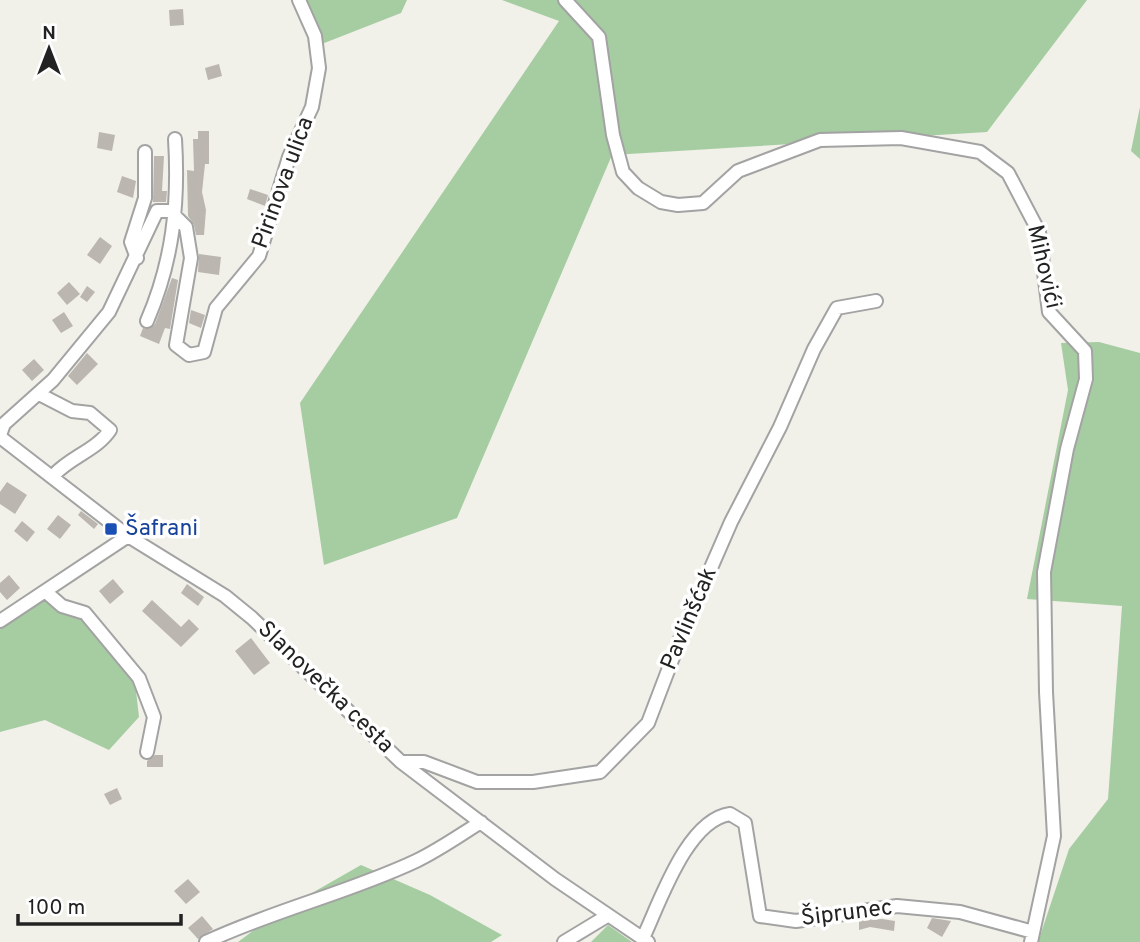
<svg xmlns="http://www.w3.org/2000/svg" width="1140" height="942" viewBox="0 0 1140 942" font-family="Overpass,sans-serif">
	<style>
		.forest { fill: #a5cda1 }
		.building { fill: #bbb6af }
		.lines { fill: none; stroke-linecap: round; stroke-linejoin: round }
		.minor-casing { stroke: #a3a3a3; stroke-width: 16 }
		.minor { stroke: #fff; stroke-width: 12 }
		.transit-dot { fill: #1a4fb4; stroke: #fff; stroke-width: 2.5 }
		.labels { text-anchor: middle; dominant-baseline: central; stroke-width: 7; stroke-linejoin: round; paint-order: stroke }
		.street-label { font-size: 23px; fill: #222; stroke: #fff }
		.transit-label { font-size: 23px; fill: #164399; stroke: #fff; text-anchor: start }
	</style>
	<rect width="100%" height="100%" fill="#f1f0e9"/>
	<path class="forest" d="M302,0H407L401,13L309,49Z
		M502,0H1087L987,132L612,155L457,518L324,565L300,403L559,21Z
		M1140,107V159L1131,151Z
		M1099,342L1140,353V942H1038L1069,849L1108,799L1122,606L1027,599L1068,390L1061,343Z
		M43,599L55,609L82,618L135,682L139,717L109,750L45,720L0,732V626L8,624Z
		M361,865L430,895L502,935L491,942H238L277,913Z
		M608,925L632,942H591Z"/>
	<path class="building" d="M183,9L184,25L170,26L169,10Z
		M219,64L222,76L208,80L205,68Z
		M198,131H209V164H205L202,192L206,210L204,235H196L194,225L188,216L187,170L194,171L193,139H198Z
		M99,132L115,135L112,151L97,148Z
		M154,156H164L162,191H167L166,202H153Z
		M122,176L136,181L133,198L117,192Z
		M250,189L268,195L265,206L247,199Z
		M100,237L112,246L100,264L87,255Z
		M199,254L221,257L219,275L198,272Z
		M172,278L178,280L170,329L165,328L159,344L140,336L143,328L149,329L155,324Z
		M69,282L80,294L67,305L57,293Z
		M87,286L95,292L87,302L80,297Z
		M191,310L205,315L201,328L189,323Z
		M64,312L73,326L61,333L52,320Z
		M87,353L98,364L77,385L68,376Z
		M34,359L44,370L32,381L22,370Z
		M7,482L27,495L15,514L0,504V492Z
		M81,511L98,524L94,529L78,515Z
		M58,515L71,525L60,539L47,529Z
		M22,521L35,532L27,542L14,531Z
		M9,575L20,588L7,600L0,592V583Z
		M113,579L124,592L110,604L99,591Z
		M187,584L204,597L198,606L181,593Z
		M152,600L181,627L189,619L199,629L181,647L142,611Z
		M251,638L270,663L254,675L235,651Z
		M155,755H163V767H147V761Z
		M117,788L122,799L110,805L104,794Z
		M188,879L200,892L186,904L174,891Z
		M202,916L213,929L198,939L188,928Z
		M932,918L951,921L942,937L927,928Z
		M882,919L895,921L894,931L870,927L859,930V920Z"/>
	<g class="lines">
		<g class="minor-casing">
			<path id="minor" d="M565,0L599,37L613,135L623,172L638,188L661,202L678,205L703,203L738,171L820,140L901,138L980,152L1008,173L1039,232L1049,312L1085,351L1086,379L1067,449L1044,572L1046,692L1054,836L1031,942
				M137,258L131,242L145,198V152
				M147,321C173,261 179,203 175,139
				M39,394L72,411L90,413L110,430C97,450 70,457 54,475
				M0,435L4,424L53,380L109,312L157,211H170L186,227L191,258L176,345L189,355L204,352L216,308L259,256L289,157L312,107L319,68L315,36L299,0
				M0,437L128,536L225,596L252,618L401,762L555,879L648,942
				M46,592L62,606L85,613L139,678L154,717L147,752
				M0,621L128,536
				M401,762H424L477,782H533L600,772L648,723L680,639L731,522L780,427L814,349L837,308L876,301
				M643,938C660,902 687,820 730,814L745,823L760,916L796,921L897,906L960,912L1033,932
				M206,942C274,910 348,893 416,861C439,850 460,835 481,822
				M564,942L607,916"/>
		</g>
		<use href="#minor" class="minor"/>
	</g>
	<rect class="transit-dot" x="104" y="522" width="14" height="14" rx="3.5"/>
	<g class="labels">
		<g class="street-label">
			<text transform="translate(284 183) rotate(-70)">Pirinova ulica</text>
			<text transform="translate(1043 267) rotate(77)">Mihovići</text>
			<text transform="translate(690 619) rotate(-67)">Pavlinšćak</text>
			<text transform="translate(325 688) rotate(44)">Slanovečka cesta</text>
			<text transform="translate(847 914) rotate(-7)">Šiprunec</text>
		</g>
		<g class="transit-label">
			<text x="125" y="529">Šafrani</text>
		</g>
	</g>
	<g transform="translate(49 49)" stroke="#ffffff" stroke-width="5" paint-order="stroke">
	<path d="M0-5L12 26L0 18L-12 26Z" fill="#222222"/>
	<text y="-10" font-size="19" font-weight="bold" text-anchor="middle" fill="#222222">N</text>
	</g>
	<path d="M18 914v10h163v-10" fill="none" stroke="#222222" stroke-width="3.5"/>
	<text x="28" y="914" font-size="21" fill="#222222" stroke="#ffffff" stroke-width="5" paint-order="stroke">100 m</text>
</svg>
